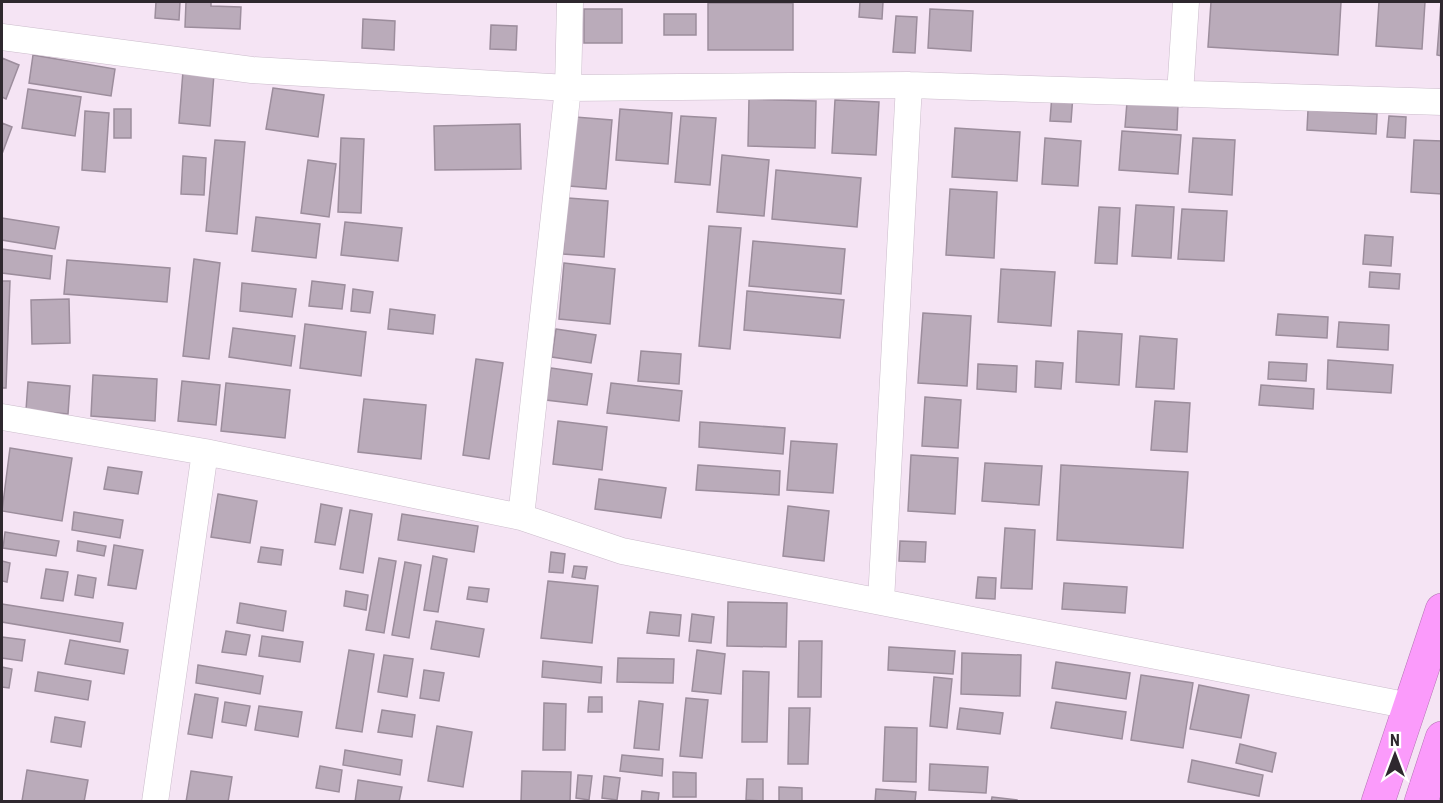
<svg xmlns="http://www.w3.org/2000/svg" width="1443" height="803" viewBox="0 0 1443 803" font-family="'Roboto Condensed',sans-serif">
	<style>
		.building { fill: #baabba; stroke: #9c8d9c; stroke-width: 1.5 }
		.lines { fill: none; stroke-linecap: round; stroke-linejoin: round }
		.street-casing { stroke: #cbbccb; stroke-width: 27 }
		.highway-casing { stroke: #b373b3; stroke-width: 34 }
		.street { stroke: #fff; stroke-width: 26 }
		.highway { stroke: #fb9bfb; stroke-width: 33 }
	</style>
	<rect width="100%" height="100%" fill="#f5e4f4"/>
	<path class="building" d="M156,2H180L179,20L155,18Z
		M186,2H211V6L241,7L240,29L185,27Z
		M860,2H883L882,19L859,17Z
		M1211,2H1341L1338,55L1208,47Z
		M1379,2H1425L1422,49L1376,46Z
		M1441,2H1442V56L1437,55Z
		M708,3H793V50H708Z
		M584,9H622V43H584Z
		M930,9L973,11L971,51L928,48Z
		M664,14H696V35H664Z
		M896,16L917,17L915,53L893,52Z
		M363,19L395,21L394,50L362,48Z
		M491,25L517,26L516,50L490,49Z
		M33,55L115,69L111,96L29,83Z
		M2,58L19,65L6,99L2,97Z
		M183,71L214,74L210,126L179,123Z
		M273,88L324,95L318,137L266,129Z
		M28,89L81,97L75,136L22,128Z
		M1052,94L1073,95L1071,122L1050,121Z
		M749,99L816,101L815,148L748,146Z
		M835,100L879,102L876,155L832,153Z
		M1127,102L1178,105L1177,130L1125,127Z
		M114,109H131V138H114Z
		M620,109L672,113L668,164L616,160Z
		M1308,110L1377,114L1376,134L1307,130Z
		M85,111L109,113L105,172L82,170Z
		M681,116L716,118L710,185L675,182Z
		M1389,116L1406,117L1405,138L1387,137Z
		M575,117L612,120L606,189L569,186Z
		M2,123L12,127L2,154Z
		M520,124L521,169L435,170L434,126Z
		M955,128L1020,132L1017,181L952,177Z
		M1122,131L1181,135L1178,174L1119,170Z
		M341,138L364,139L361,213L338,212Z
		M1045,138L1081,141L1078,186L1042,184Z
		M1193,138L1235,140L1232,195L1189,192Z
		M215,140L245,142L237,234L206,231Z
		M1414,140L1442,141V194L1411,192Z
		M722,155L769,160L764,216L717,212Z
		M183,156L206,158L204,195L181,194Z
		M308,160L336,164L329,217L301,213Z
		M776,170L861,178L857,227L772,219Z
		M950,189L997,192L994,258L946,255Z
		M568,198L608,201L604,257L563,254Z
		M1136,205L1174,207L1171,258L1132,256Z
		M1099,207L1120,208L1117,264L1095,263Z
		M1182,209L1227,211L1224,261L1178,259Z
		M256,217L320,224L316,258L252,251Z
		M2,218L59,227L55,249L2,240Z
		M345,222L402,228L398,261L341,255Z
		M709,226L741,228L730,349L699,346Z
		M1365,235L1393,237L1391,266L1363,264Z
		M753,241L845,249L841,294L749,286Z
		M2,249L52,256L50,279L2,273Z
		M194,259L220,263L209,359L183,356Z
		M67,260L170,268L167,302L64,294Z
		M564,263L615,269L610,324L559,319Z
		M1001,269L1055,272L1051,326L998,322Z
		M1370,272L1400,274L1399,289L1369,287Z
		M2,281H10L6,388H2Z
		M312,281L345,285L342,309L309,306Z
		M242,283L296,289L292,317L240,311Z
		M353,289L373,292L370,313L351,311Z
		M747,291L844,300L840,338L744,330Z
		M69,299L70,343L32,344L31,300Z
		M390,309L435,315L433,334L388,329Z
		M923,313L971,316L967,386L918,383Z
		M1278,314L1328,317L1327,338L1276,335Z
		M1339,322L1389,325L1388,350L1337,347Z
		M305,324L366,332L361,376L300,368Z
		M233,328L295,336L291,366L229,357Z
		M556,329L596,335L591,363L552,357Z
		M1078,331L1122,334L1119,385L1076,382Z
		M1140,336L1177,339L1174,389L1136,387Z
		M641,351L681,354L679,384L638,381Z
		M476,359L503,363L489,459L463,455Z
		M1328,360L1393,365L1391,393L1327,389Z
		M1036,361L1063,363L1061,389L1035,387Z
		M1269,362L1307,364L1306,381L1268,379Z
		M978,364L1017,366L1016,392L977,389Z
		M551,368L592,374L587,405L546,400Z
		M93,375L157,379L155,421L91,416Z
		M182,381L220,385L216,425L178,421Z
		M28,382L70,386L68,414L26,410Z
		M226,383L290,390L285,438L221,431Z
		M611,383L682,391L679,421L607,413Z
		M1261,385L1314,389L1313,409L1259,405Z
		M925,397L961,400L958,448L922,446Z
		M364,399L426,405L421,459L358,452Z
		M1155,401L1190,403L1187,452L1151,450Z
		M558,421L607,427L602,470L553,464Z
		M700,422L785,428L783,454L699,447Z
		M791,441L837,444L833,493L787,490Z
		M10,448L72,458L62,521L2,511Z
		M911,455L958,458L955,514L908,511Z
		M985,463L1042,466L1039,505L982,501Z
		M698,465L780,471L779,495L696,490Z
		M1061,465L1188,472L1183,548L1057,540Z
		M108,467L142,472L138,494L104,489Z
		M599,479L666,488L661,518L595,509Z
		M218,494L257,501L250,543L211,537Z
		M321,504L342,508L335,545L315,542Z
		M788,506L829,511L824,561L783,556Z
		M350,510L372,514L363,573L340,569Z
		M74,512L123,520L120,538L72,530Z
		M402,514L478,526L474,552L398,540Z
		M1005,528L1035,530L1032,589L1001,588Z
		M5,532L59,541L56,556L3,548Z
		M78,541L106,546L104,556L77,551Z
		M900,541L926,542L925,562L899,561Z
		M114,545L143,550L136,589L108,585Z
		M261,547L283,550L281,565L258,562Z
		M551,552L565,554L563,573L549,572Z
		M433,556L447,559L438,612L424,610Z
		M379,558L396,561L384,633L366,630Z
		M2,561L10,563L7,582L2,581Z
		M405,562L421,565L409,638L392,635Z
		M574,566L587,567L585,579L572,577Z
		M46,569L68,572L63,601L41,598Z
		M78,575L96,578L93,598L75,595Z
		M978,577L996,578L995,599L976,598Z
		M548,581L598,586L592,643L541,638Z
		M1064,583L1127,587L1125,613L1062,609Z
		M469,587L489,589L487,602L467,599Z
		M346,591L368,595L366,610L344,606Z
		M728,602L787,603L786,647L727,646Z
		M240,603L286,611L283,631L237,623Z
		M2,604L123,623L120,642L2,622Z
		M650,612L681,615L679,636L647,633Z
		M692,614L714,617L711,643L689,641Z
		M436,621L484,629L479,657L431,649Z
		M226,631L250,635L246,655L222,652Z
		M262,636L303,642L300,662L259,656Z
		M2,637L25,640L22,661L2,658Z
		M70,640L128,650L124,674L65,664Z
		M799,641H822L821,697H798Z
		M889,647L955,651L953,674L888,670Z
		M349,650L374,654L362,732L336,728Z
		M697,650L725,654L721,694L692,691Z
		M962,653L1021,655L1020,696L961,694Z
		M384,655L413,659L407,697L378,692Z
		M618,658L674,659L673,683L617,682Z
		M543,661L602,667L601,683L542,677Z
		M1056,662L1130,673L1126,699L1052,688Z
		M198,665L263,676L260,694L196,683Z
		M2,667L12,669L9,688L2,687Z
		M424,670L444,673L439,701L420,698Z
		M743,671L769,672L767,742H742Z
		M38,672L91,681L88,700L35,691Z
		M1141,675L1193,683L1183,748L1131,740Z
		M934,677L952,679L947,728L930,726Z
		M1199,685L1249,695L1241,738L1190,729Z
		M195,694L218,698L212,738L188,734Z
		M589,697H602V712H588Z
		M686,698L708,700L702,758L680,756Z
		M639,701L663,704L659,750L634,748Z
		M225,702L250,706L246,726L222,722Z
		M1056,702L1126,712L1122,739L1051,728Z
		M544,703L566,704L565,750H543Z
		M259,706L302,712L298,737L255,730Z
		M789,708H810L808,764H788Z
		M960,708L1003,713L1000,734L957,729Z
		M382,710L415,715L412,737L378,732Z
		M55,717L85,722L81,747L51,742Z
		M437,726L472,732L463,787L428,781Z
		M885,727L917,728L916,782L883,781Z
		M1240,744L1276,753L1272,772L1236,763Z
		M345,750L402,760L400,775L343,765Z
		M622,755L663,759L662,776L620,771Z
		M1192,760L1263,775L1259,796L1188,782Z
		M930,764L988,767L986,793L929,790Z
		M320,766L342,770L339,792L316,788Z
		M27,770L88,780L84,802L22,801Z
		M191,771L232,777L228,802H186Z
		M522,771L571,772L570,802H521Z
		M673,772L696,773V797H673Z
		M578,775L592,776L589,800L576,798Z
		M604,776L620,778L617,800L602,798Z
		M747,779H763V801L746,800Z
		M358,780L402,787L399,802H355Z
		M779,787L802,788V802H779Z
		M876,789L916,792L915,802H875Z
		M642,791L659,793L658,802H641Z
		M992,797L1017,800V802H991Z"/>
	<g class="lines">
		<g class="street-casing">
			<path id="street" d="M2,37L252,70L568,88L909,85L1442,102
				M1180,94L1186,2
				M2,417L205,452L521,517L622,551L1410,706
				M521,517L568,88L570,2
				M881,601L909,85
				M155,802L205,452"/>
		</g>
		<g class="highway-casing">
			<path id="highway" d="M1378,802L1442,610
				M1421,802L1442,738"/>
		</g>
		<use href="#street" class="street"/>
		<use href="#highway" class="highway"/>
	</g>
	<rect width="1443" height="803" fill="none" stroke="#2e282e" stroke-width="6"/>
	<g transform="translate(1395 755)" stroke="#ffffff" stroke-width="4.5" paint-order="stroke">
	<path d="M0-4.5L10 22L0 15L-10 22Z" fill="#2e282e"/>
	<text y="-9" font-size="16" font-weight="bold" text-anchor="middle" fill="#2e282e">N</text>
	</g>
</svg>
